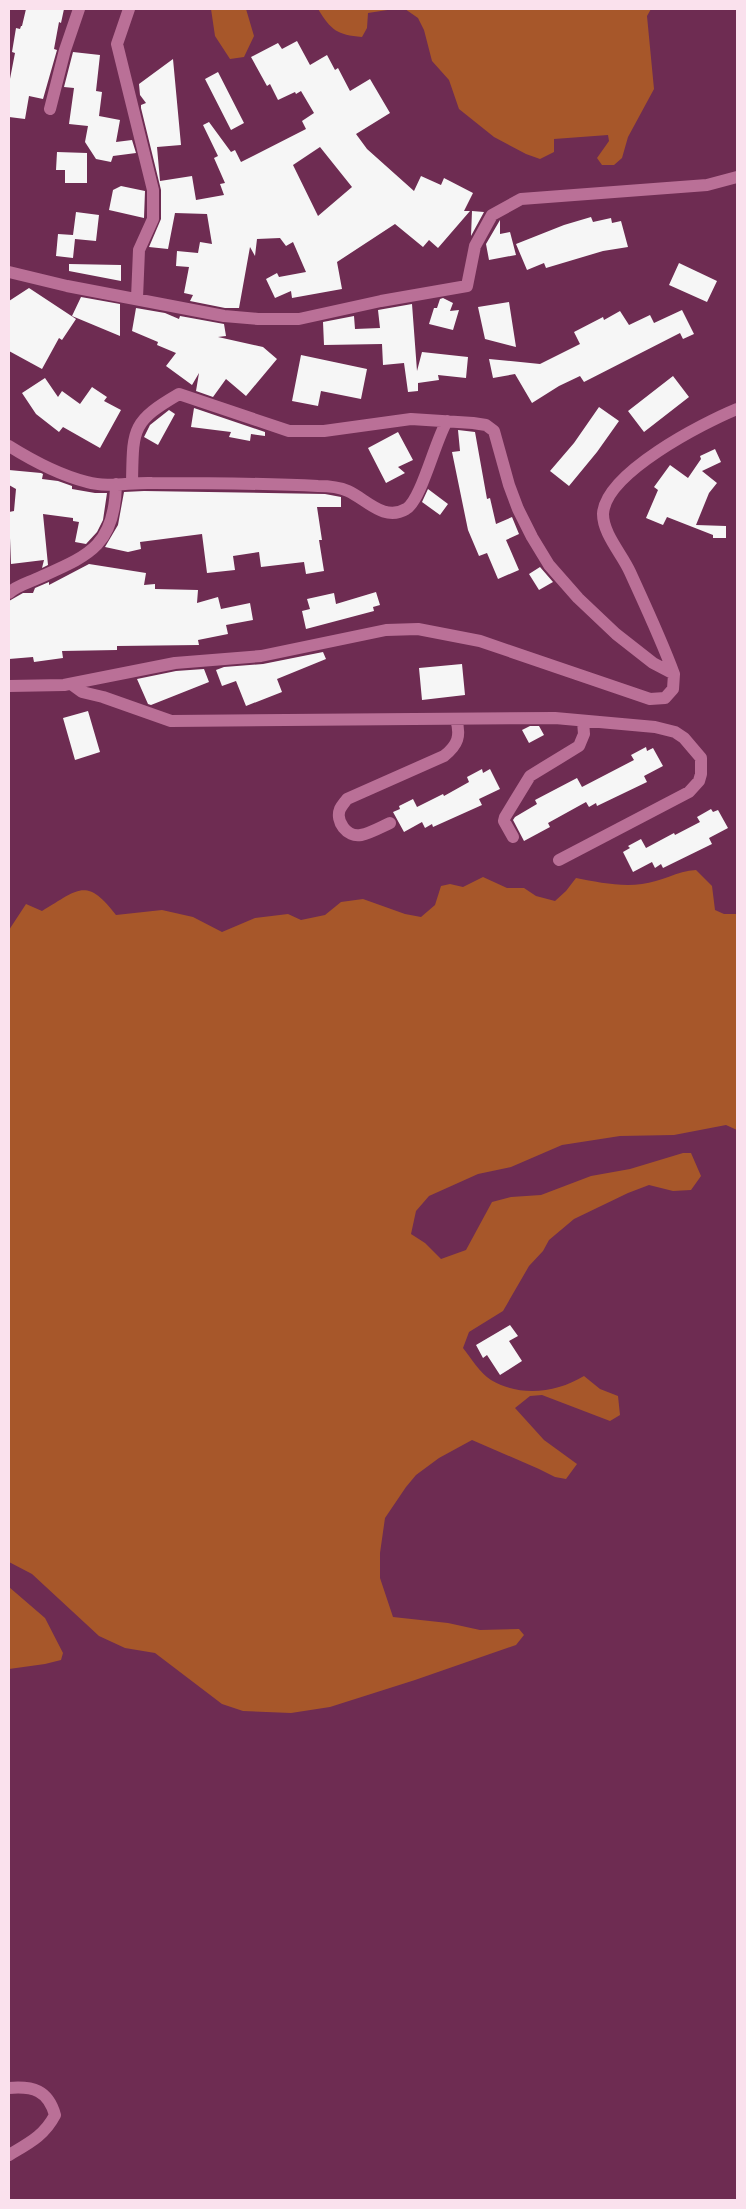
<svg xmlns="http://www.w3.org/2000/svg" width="746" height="2209" viewBox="0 0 746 2209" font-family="'Source Sans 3',sans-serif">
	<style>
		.green { fill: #a7572a }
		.building { fill: #f6f6f6; fill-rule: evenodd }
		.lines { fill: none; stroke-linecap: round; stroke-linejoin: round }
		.minor { stroke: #ba7097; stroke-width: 12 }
	</style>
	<rect width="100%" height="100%" fill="#6e2c52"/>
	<path class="green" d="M211,9H246L254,36L244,57L230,59L215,36Z
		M318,9H394L368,13L367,28L362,37C337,35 331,30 318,9Z
		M405,9H651L647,16L654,89L628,137L622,158L614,165H602L597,158L609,141L608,135L554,139V152L540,159L526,154L494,137L459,109L449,80L432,61L424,30L418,18Z
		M696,870L712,886L715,910L724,914H737V1130L726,1125L674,1135L620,1136L562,1145L511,1167L478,1174L429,1196L416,1211L411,1234L425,1243L441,1259L466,1250L492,1202L511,1197L541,1195L591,1176L630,1169L683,1153H691L701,1176L691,1190L673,1191L649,1185L628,1193L574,1219L549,1240L543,1251L529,1266L503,1311L469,1332L463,1348C471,1358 480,1373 491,1380C520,1397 556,1393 584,1376L600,1389L618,1396L620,1415L610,1421L542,1395L530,1396L515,1408L544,1440L577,1464L566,1479L555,1477L539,1469L472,1440L439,1458L416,1475L406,1487L385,1518L380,1553V1578L393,1617L448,1623L480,1630L519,1629L524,1635L516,1645L415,1680L330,1707L291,1713L243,1711L222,1704L155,1653L125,1648L99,1636L32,1574L9,1562V930L26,904L42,911C78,890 86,876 116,915L162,910L193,917L222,932L255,918L288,914L301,920L325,915L341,902L363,899L405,914L421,917L435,905L441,886L450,884L463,887L483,877L507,888H524L536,896L555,901L566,891L576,878C597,882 620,887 642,884C661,882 677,871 696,870Z
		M9,1587L45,1618L63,1653L61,1660L45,1664L9,1669Z"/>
	<path class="building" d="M26,9H64L61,23L59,22L54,49L57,50L43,99L29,96L25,119L9,117V84L15,53L12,52L16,28L20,29L21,26H22Z
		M297,41L310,65L327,55L335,70L338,68L350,91L370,79L390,113L356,134L367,149L414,191L421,176L441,185L444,178L473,193L464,211H470L438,248L429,240L423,247L395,224L337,262L342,289L292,298L291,291L275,298L266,279L277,273L279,277L306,272L293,242L286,246L280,238L257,239L255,256L250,247L239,308H225L190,301L193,295L184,293L189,267L176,266L177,251L198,253L200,242L212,244L207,214L175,213L168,249L149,247L161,219V190L141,108V105L146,103L140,95L139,84L173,59L181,145L157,147L160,181L192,176L196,200L224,195L220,184L225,183L214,158L218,156L203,125L209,122L231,152L235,150L241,162L306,129L302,121L314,113L301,91L296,94L295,92L278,100L270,84L267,86L251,57L278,43L282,49ZM320,147L352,187L318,216L293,165Z
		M73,52L100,55L96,91L102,92L99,116L120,120L116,142L132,140L136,153L113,156L111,162L96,159L85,142L88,126L69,124L74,88L64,87Z
		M218,72L244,123L231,130L205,79Z
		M57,152L87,153V183H65V170H56Z
		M121,186L145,191L144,218L109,210L113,190Z
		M472,211L484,212L471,236Z
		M76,212L99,215L96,241L75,239L73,258L56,256L58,234L73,235Z
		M591,217L593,222L611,218L612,223L621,221L628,247L603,251L546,268L544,263L527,270L516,244L564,225Z
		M500,220V234L510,232L516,255L489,260L486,244Z
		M679,263L717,281L707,302L669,285Z
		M69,264L121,265V281L69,271Z
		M29,288L76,319L62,340L59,338L42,369L9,351V301Z
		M81,297L120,304V336L72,316Z
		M443,298L453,303L450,311L459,310L453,330L429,324L434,308H437L440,299Z
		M509,302L516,347L485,339L478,307Z
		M412,304L417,371L422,352L468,357L466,378L438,375L439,380L418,383V391L408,392L404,363L383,365L382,344L324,345L323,322L354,316L355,329L380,328L378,310Z
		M136,308L165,313L179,319L180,316L224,324L226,336L218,337L263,347L277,359L246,396L226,379L213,397L196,391L199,373L192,385L166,366L176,353L157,345L158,342L132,331Z
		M682,310L694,334L683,339L680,333L584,382L580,376L559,386L532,403L515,374L493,378L489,359L540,364L580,344L574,332L603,317L604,320L620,311L629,325L650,315L654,323Z
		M301,355L367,369L361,399L321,391L318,406L292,401Z
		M673,376L689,397L644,432L628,411Z
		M45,378L58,397L62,391L80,404L92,387L107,397L104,401L121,410L100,448L63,427L59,432L36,414L22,393Z
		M599,407L619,421L597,452L569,486L550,471L574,443Z
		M194,408L265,432V436L251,434L250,441L229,437L231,432L191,427Z
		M169,410L175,414L158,445L144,437L150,425Z
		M458,430L475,432L487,499L490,498L496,524L512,517L519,534L506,540L519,570L498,579L487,553L479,556L468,530L452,452L460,451Z
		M398,432L413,460L398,467L405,473L386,483L368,448Z
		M715,449L721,462L702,471L717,483L709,493L696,525L726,526V538H713V535L667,517L663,525L646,518L658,490L654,487L670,465L688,478L701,459L700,456Z
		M9,470L41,473L43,474L42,479L58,481L72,486V489L95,493H107L103,520L97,532L86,544L75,542L79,522L73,521V518L43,514L48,565L42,568L44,560L11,564L9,512L14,511L16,489L9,485Z
		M428,489L448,504L440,515L422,502Z
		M144,491L325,494L341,497V507H317L322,540H319L324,571L306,574L304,562L261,567L259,552L233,556L235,570L207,573L202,534L140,542L141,549L128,552L105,547L118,525L124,492Z
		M89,564L146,573L144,585L155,584V589L198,590L197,603L218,597L221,609L250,603L253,620L226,625L228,634L198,640L199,645L117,646V650L62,651L63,658L34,662L33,657L9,659V601L23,593H33L35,588L49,582V585Z
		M540,567L553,582L539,590L529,574Z
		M376,592L380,605L373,607L374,611L306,629L302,611L310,609L307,599L334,593L336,604Z
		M323,652L326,659L277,679L282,692L246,706L236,681L222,686L216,670L224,667L263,664Z
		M462,664L465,695L422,700L419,668Z
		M204,669L209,682L151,705L148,704L137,679L176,671Z
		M88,711L100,752L75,760L63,718Z
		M530,726H539L544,735L529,743L522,730Z
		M646,747L647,751L653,748L663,766L644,776L647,782L597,806L596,803L589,807L586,802L548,823L550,827L524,841L513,820L515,817L537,804L535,800L577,778L582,787L634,760L631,755Z
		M482,769L483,773L490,769L500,789L479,799L482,805L433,827L432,824L425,828L422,822L404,832L393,812L400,809L399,806L413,799L417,807L443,794L444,796L469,782L467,777Z
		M711,809L713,812L718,810L728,828L709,838L712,844L663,868L661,864L655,868L652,862L633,872L623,852L630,848L628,846L641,839L646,848L674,833L675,835L700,822L697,817Z
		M510,1325L518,1336L509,1341L522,1361L500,1375L487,1355L483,1358L476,1345Z"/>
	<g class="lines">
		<path class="minor" d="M129,9L117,44L153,190V219L139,250L137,298
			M50,109L65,50L79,9
			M9,272L67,286L224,316L258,319H299L381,301L467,286L475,246L492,215L521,199L707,185L737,177
			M9,446C33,461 59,475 87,482C108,488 131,482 152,483C207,483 263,483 318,486C328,486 339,487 348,491C366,499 384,522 406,509C421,501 435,441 447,421
			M132,483C133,429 131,422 179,394L289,431H324L411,419L473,423L486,425L494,431L509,485L518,509L532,537L549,565L578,598L616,634L653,663L674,674
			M9,593C16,586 27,583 36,579C87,556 115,548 116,484
			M71,684L82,692L103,697L171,721L555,718L655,727L675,732L684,738L701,758V774L699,781L689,792L559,860
			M9,686L64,685L175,663L261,656L386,630L418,629L480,641L650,699L665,698L673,689L674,674C661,639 645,605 630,572C622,554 603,534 603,514C605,473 703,423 737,409
			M390,823C381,827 371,833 361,835C347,838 335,821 340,809C342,805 345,802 347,799L444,756C458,745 461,736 456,719
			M513,837L504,821L505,817L530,776L579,746L584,734L583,721
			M9,2088C33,2086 48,2090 55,2115C44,2136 29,2143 9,2155"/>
	</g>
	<rect width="746" height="2209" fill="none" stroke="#fae1ed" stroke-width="20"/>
</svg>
